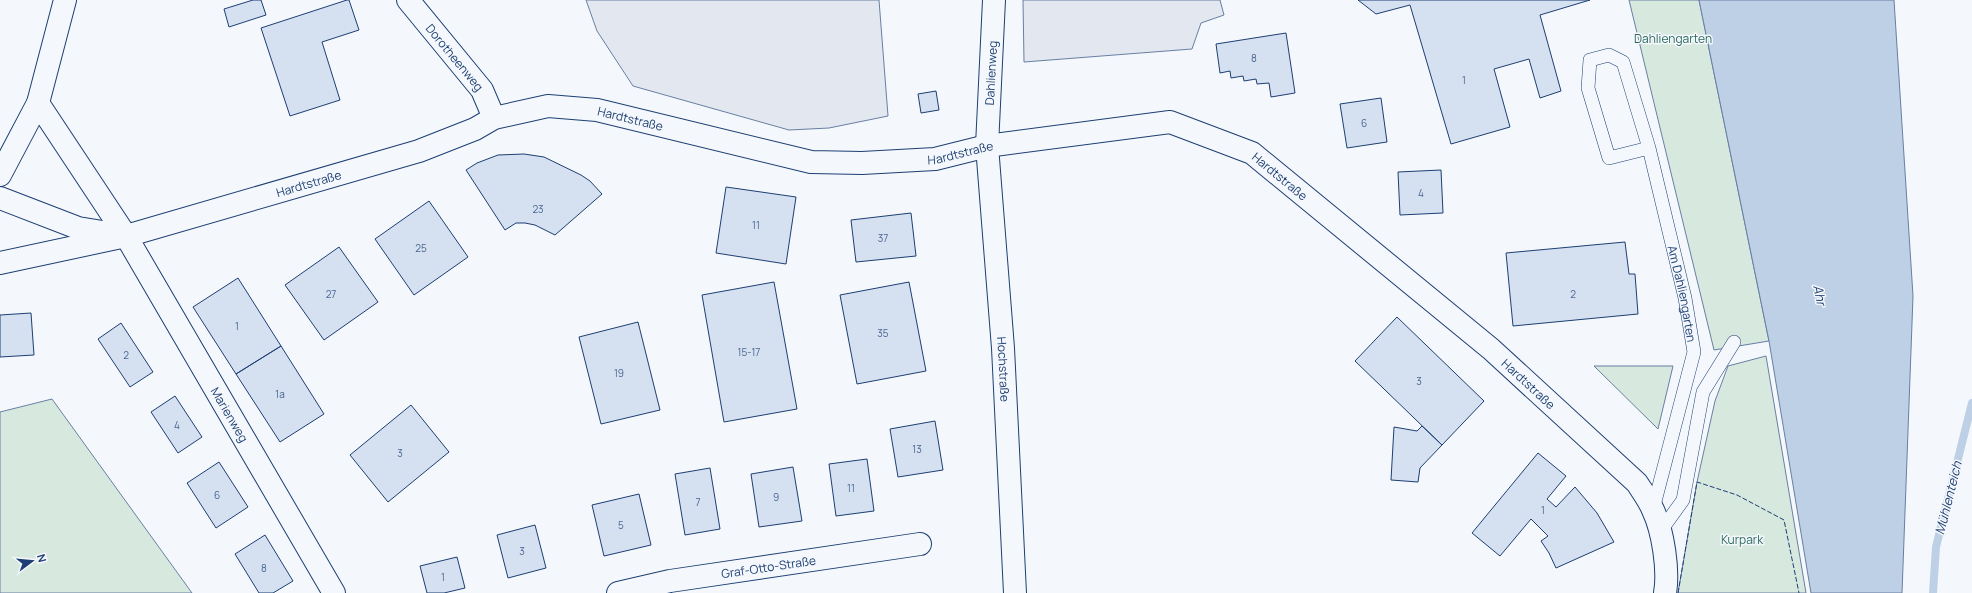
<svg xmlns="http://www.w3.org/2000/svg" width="1972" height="593" viewBox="0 0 1972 593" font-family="Manrope,sans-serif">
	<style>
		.green { fill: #d7e8df; stroke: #687fa3 }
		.parking { fill: #e3e8f0; stroke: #687fa3 }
		.water { fill: #bed0e5; stroke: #687fa3 }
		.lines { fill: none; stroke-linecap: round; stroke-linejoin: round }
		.stream { stroke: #bed0e5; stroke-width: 8 }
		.building { fill: #d5e0f0; stroke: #1d3f73 }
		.service-casing { stroke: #1d3f73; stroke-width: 14 }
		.minor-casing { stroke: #1d3f73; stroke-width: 24 }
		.tertiary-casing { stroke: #1d3f73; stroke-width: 24 }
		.secondary-casing { stroke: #1d3f73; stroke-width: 24 }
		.service { stroke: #f4f7fb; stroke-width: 13 }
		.minor { stroke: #f4f7fb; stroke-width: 22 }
		.tertiary { stroke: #f4f7fb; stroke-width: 22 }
		.secondary { stroke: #f4f7fb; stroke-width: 22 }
		.fence { stroke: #1d3f73; stroke-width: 1; stroke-dasharray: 5 2; stroke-linecap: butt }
		.labels { text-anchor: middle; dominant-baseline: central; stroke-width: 3; stroke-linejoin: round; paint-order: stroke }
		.number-label { font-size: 10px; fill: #4b6792 }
		.park-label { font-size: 12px; fill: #2c6c60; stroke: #f4f7fb }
		.street-label { font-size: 12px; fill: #1d3f73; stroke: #f4f7fb }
		.water-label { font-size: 13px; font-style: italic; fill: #1d3f73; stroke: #f4f7fb }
	</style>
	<rect width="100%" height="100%" fill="#f4f7fb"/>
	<path class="green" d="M1629,0H1699L1769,341L1714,350Z
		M1766,356L1806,593H1678L1697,482L1715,401L1728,366Z
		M1594,366H1673L1658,429Z
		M52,399L192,593H0V412Z"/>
	<path class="parking" d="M586,0H879L888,116L829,128L789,130L633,86L597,31Z
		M1023,0H1220L1224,15L1201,23L1192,49L1024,62Z"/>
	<path class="water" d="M1699,0H1894L1913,296L1902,593H1811L1769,341Z"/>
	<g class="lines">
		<path class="stream" d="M1933,593L1936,547L1972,403"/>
	</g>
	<path class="building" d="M253,0H261L266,15L229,27L224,9Z
		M347,0H349L359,30L322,42L340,100L290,116L261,28Z
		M1358,0H1590L1540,15L1561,91L1540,98L1529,59L1494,69L1510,127L1451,144L1410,5L1376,14Z
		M1286,33L1295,93L1271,97L1269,83L1257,84L1256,79L1244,81L1243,76L1231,78L1230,71L1220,73L1216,44Z
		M936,91L939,110L921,113L918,94Z
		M1381,98L1387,142L1347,148L1340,104Z
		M524,154L544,157L581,175L590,181L602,194L555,235L535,225L525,223H516L505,230L466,170L477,163L498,155Z
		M1441,170L1443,213L1400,215L1398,172Z
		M726,187L796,197L786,264L716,253Z
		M429,201L468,257L414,295L375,239Z
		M911,213L916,256L856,262L851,220Z
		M1625,242L1629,274H1635L1638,314L1513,326L1506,253Z
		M339,247L378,302L324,340L285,285Z
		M238,278L281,346L236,374L193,307Z
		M774,282L797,409L724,422L702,295Z
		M909,282L926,371L857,384L840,295Z
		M31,313L34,355L0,357V315Z
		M1397,317L1484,401L1442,445L1355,361Z
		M638,322L660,410L601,424L579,337Z
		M121,323L153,372L130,387L98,339Z
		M281,346L324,414L280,442L236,374Z
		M175,396L202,437L178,453L151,412Z
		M411,405L449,452L388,502L350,455Z
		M935,421L943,470L898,477L890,429Z
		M1422,426L1442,445L1420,468L1418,482L1391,480L1394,427L1417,431Z
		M1538,453L1566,476L1547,499L1556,507L1575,487L1597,513L1614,542L1556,568L1549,553L1541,541L1548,536L1531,519L1500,556L1472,533Z
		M867,459L874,511L836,516L829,464Z
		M219,462L248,507L216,528L187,483Z
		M793,467L802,521L759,527L751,474Z
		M710,468L720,529L685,535L675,474Z
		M639,494L651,545L604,556L592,505Z
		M535,525L546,568L508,578L497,535Z
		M265,535L293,581L273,593H259L235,554Z
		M457,557L465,588L444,593H427L420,566Z"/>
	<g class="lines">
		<g class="service-casing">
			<g id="service">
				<path id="s1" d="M1649,148L1609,158L1588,88L1590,60L1609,55L1623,62L1649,148L1685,298L1694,352L1653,509"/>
				<path d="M1660,532L1683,500L1703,392L1734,342"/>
			</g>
		</g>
		<g class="minor-casing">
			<g id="minor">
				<path id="s2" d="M408,0L482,90L494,118"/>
				<path id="s3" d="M38,103L126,236L334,593"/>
				<path d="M0,198L78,228L115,234"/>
				<path id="s4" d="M0,263L126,236L419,151L475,129L494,118L548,106L597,110L811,162L862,163L935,159L987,146L1170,122L1252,153L1491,349L1637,483C1642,491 1649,500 1653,510C1663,531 1669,570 1665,593"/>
				<path id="s5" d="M618,593L670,581L920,544"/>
			</g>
		</g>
		<g class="tertiary-casing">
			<g id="tertiary">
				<path id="s6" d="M994,0L987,146L1003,348L1015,593"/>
			</g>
		</g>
		<g class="secondary-casing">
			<path id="secondary" d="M0,175L38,103L65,0"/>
		</g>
		<use href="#service" class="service"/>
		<use href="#minor" class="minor"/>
		<use href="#tertiary" class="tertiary"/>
		<use href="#secondary" class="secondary"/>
		<path class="fence" d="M1678,593L1697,482L1737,495L1784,520L1799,593"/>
	</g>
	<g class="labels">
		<g class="number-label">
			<text x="1254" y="58">8</text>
			<text x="1464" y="80">1</text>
			<text x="1364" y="123">6</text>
			<text x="1421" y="193">4</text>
			<text x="538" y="209">23</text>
			<text x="756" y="225">11</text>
			<text x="883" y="238">37</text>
			<text x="421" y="248">25</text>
			<text x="331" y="294">27</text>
			<text x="1573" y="294">2</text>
			<text x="237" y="326">1</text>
			<text x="883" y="333">35</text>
			<text x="749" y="352">15-17</text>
			<text x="126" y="355">2</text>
			<text x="619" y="373">19</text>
			<text x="1419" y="381">3</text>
			<text x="280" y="394">1a</text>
			<text x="177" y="425">4</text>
			<text x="917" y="449">13</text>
			<text x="400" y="453">3</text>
			<text x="851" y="488">11</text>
			<text x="217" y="495">6</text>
			<text x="776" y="497">9</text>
			<text x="698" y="502">7</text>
			<text x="1543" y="510">1</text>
			<text x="621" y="525">5</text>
			<text x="522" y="551">3</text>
			<text x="264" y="568">8</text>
			<text x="443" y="577">1</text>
		</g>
		<g class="park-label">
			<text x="1673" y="38">Dahliengarten</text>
			<text x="1742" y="539">Kurpark</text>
		</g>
		<g class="street-label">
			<text stroke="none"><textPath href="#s2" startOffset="74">Dorotheenweg</textPath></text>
			<text transform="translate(991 73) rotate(-87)">Dahlienweg</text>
			<text stroke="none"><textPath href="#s4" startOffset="655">Hardtstraße</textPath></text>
			<text stroke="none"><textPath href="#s4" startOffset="991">Hardtstraße</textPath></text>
			<text stroke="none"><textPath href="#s4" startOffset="1327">Hardtstraße</textPath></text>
			<text stroke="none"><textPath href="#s4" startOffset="319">Hardtstraße</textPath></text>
			<text stroke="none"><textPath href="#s1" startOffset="417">Am Dahliengarten</textPath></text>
			<text stroke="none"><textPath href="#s6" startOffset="370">Hochstraße</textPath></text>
			<text stroke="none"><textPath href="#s4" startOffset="1651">Hardtstraße</textPath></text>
			<text stroke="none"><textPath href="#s3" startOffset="366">Marienweg</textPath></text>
			<text stroke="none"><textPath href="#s5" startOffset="153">Graf-Otto-Straße</textPath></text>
		</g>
		<g class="water-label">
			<text transform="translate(1820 295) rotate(78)">Ahr</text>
			<text transform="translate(1948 498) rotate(-76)">Mühlenteich</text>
		</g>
	</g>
	<g transform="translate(32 561) rotate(74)" stroke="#f4f7fb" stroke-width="3" paint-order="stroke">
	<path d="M0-3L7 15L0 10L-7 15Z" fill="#1d3f73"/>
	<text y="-6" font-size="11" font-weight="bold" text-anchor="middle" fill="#1d3f73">N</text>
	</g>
</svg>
